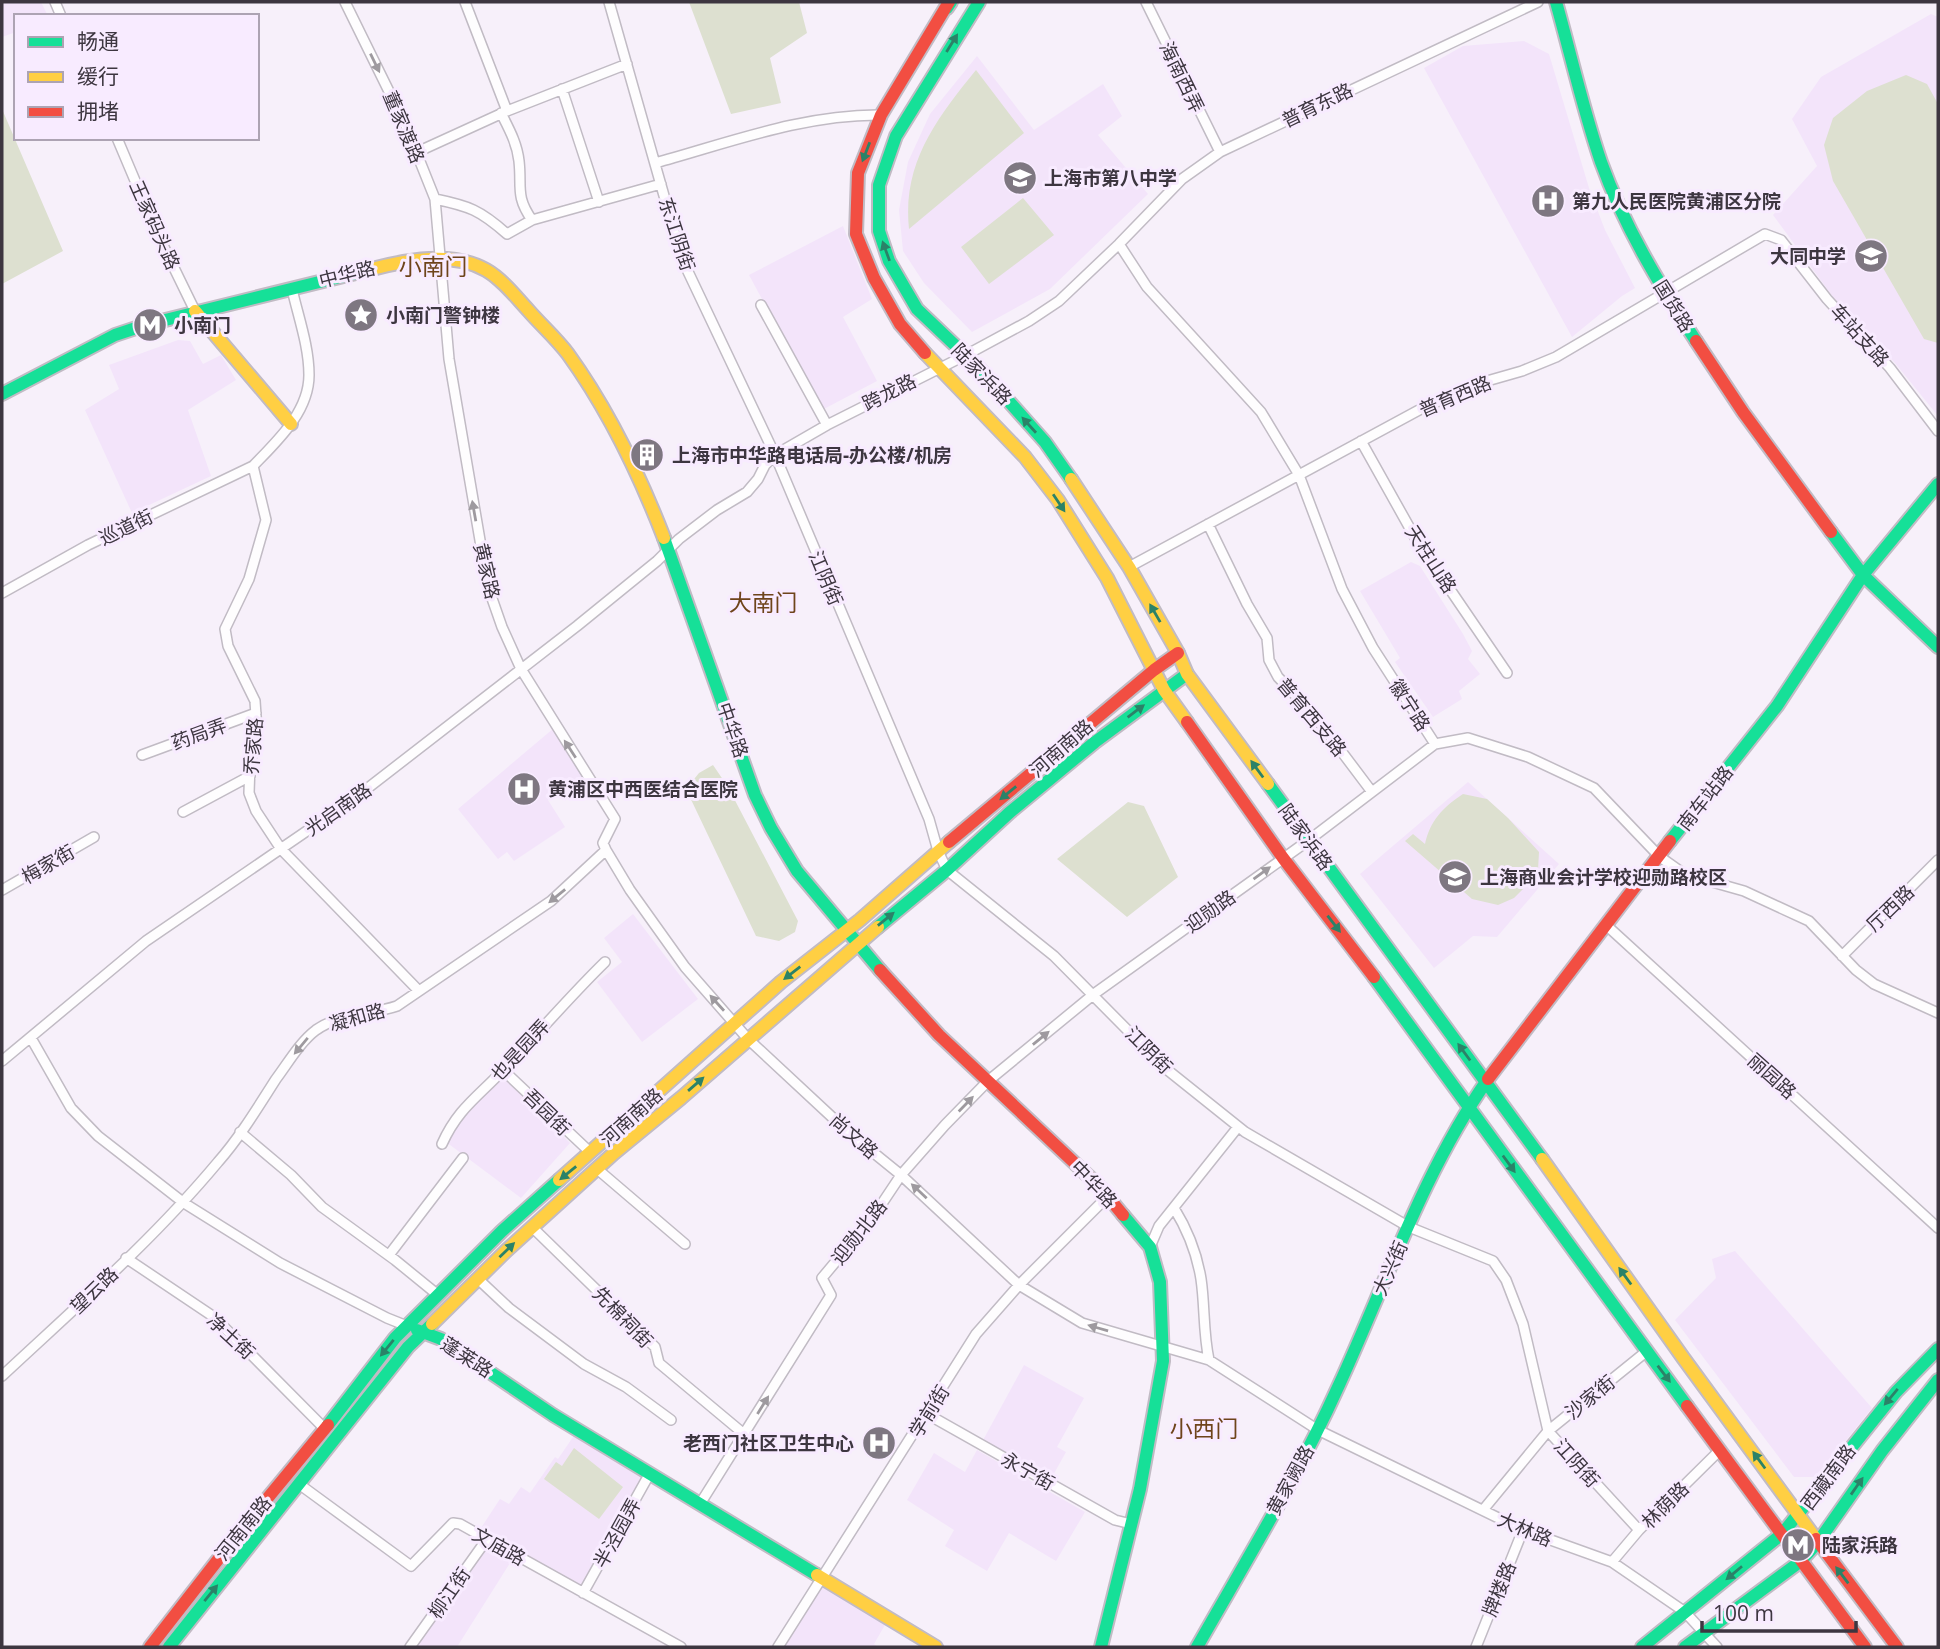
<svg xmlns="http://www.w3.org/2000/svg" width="1940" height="1649" viewBox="0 0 1940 1649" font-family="'Open Sans','Noto Sans SC',sans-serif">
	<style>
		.built { fill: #f3e4fa }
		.green { fill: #dde0d0 }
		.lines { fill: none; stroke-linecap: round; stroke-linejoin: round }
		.street-casing { stroke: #c1bbc4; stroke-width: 12 }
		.fast-casing { stroke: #c1bbc4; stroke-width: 16 }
		.slow-casing { stroke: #c1bbc4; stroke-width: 16 }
		.jam-casing { stroke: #c1bbc4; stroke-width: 16 }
		.street { stroke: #fefdfe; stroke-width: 9 }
		.fast { stroke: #16e098; stroke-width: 12 }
		.slow { stroke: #ffcf43; stroke-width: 12 }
		.jam { stroke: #f24e42; stroke-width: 12 }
		.oneway { fill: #2b8268 }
		.oneway2 { fill: #9e9a9f }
		.labels { text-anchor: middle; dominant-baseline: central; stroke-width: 6; stroke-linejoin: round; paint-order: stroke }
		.street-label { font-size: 19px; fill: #3d3640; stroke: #f8ebff }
		.poi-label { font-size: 19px; font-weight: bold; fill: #3d3640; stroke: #f8ebff; text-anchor: start }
		.quarter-label { font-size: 23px; fill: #6e441b; stroke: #f8ebff }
	</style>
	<rect width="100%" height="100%" fill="#f7f0fa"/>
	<path class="built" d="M2,2H41L48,16H16V32L2,37Z
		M1931,14L1938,17V416L1895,363L1833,297L1773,215L1817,166L1792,119L1821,77Z
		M1524,41L1549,54L1589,188L1605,230L1635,288L1622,296L1572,337L1424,68L1463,46Z
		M977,56L1034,130L1103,84L1122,116L1098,135L1148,194L1050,289L972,332L924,283L903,251L899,210L908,162L930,114Z
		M843,226L872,299L843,317L877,381L822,410L749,275Z
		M178,340L190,341L203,364L221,355L236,380L188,410L211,476L132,513L85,410L119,389L109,365Z
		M1411,562L1420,566L1463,634L1472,651L1468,659L1480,674L1459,691L1462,699L1433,717L1395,662L1400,658L1360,591Z
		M554,728L585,777L548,800L565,827L514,861L507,852L498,859L458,809Z
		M1468,782L1559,864L1497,937L1473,936L1434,968L1360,874Z
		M633,914L698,999L642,1042L597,982L622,962L604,938Z
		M504,1077L570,1143L521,1198L446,1142L465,1112Z
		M1735,1251L1872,1408L1817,1477H1794L1675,1320L1716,1278L1712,1259Z
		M1024,1365L1084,1398L1057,1447L1066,1452L1051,1479L982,1442Z
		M575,1434L643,1476L582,1589L515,1555L457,1647H413L487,1540L477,1534L500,1499L509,1504L521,1487L530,1493L555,1457L558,1459Z
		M977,1450L1085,1512L1056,1561L1009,1533L987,1571L945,1546L954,1530L907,1500L934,1453L965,1472Z
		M823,1585L886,1623L874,1644L878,1647H783Z"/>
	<path class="green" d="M689,2H799L807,33L770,58L781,103L731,114Z
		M976,70L1024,133L909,229C902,163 937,118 976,70Z
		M1906,75L1927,84L1938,104V343L1924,339L1833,181L1824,145L1833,118L1867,91Z
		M2,109L63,251L2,284Z
		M1023,198L1054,235L989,284L961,247Z
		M713,765L728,787L798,921L795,932L779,941L756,936L686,789L699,773Z
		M1463,794L1487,799L1508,818L1539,852L1538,870L1527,885L1514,898L1498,905L1472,899L1405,841L1413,834L1425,844C1430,821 1443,807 1463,794Z
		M1128,802L1144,806L1178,877L1127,917L1057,859Z
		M574,1448L623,1487L599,1519L544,1479L556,1462L562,1466Z"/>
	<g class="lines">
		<g class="street-casing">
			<path id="street" d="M55,2L61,16
				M345,2L405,124L435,199L449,359L488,587L502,627L521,669L615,819L603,843L606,850L630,890L685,967L748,1039L848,1132L901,1175L1019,1285L1082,1323L1209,1360L1318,1430L1523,1530L1612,1562L1685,1612L1717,1647
				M465,2L507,111
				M609,2L682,259L775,455L929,819L938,851L947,870L1054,956L1165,1068L1245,1132L1409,1227L1493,1261L1506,1280L1523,1324L1548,1431L1639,1530
				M1146,2L1220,152
				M562,89L599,202
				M501,113C509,129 517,143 519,161C522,187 515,196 532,220
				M117,138L158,235L195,311
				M415,153L507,111L627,64
				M655,163C728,143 804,114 881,115
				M435,199C469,206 480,210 507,234L532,220L661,184
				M1119,244L1147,287L1261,412L1299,475L1342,589L1373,648L1435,744L1468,738L1528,757L1594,788L1660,857L1684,874L1744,891L1809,921L1856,970L1874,984L1938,1013
				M292,289C298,316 309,346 309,375C309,412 277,441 253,466L266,520L249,579L225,629L228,646L255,701L257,730L250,764L249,793L256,811L281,849L419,991
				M761,305L827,425
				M1361,441L1417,541L1507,673
				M1208,524L1247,604L1267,638L1269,660L1278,677L1314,715L1372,792
				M1129,567L1419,410L1473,385L1522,371L1556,357L1765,234L1781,240L1827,299L1890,368L1938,431
				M2,593L88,545L253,466
				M142,755L256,713
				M183,812L250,776
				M2,890L94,837
				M1605,924L1938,1228
				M1842,956L1938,860
				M31,1038L71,1108L98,1136L184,1203L280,1263L387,1318L407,1326
				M2,1061L146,941L355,798L577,626L657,561L679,539L717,510L747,492L758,479L765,465L775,455L827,425L966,355L1029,321L1059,301L1119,244L1182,179L1220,152L1538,2
				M503,1070L591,1153
				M240,1132L291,1175L322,1207L395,1260L438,1295
				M442,1144C458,1108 479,1096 504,1069C538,1034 570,996 605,962
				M596,1168L685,1244
				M1174,1208C1187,1229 1197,1254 1201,1279C1205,1306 1203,1332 1209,1360
				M532,1227L655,1347L659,1363L744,1434
				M1150,1247L1159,1226L1238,1127
				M389,1255L463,1158
				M126,1258L214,1317L325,1429
				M478,1279L509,1308L584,1364L626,1387L671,1420
				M2,1376C76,1307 153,1240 218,1162C240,1137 258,1107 276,1079C288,1063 300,1042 316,1030C340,1013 371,1015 397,1006L551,901L606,850
				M927,1414L1115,1520L1131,1524
				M299,1484L411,1566L453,1523L460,1524L681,1647
				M700,1504L831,1295L822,1278L873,1217L901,1175L945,1125L988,1081L1094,994L1309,840L1435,744
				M1483,1510L1548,1431L1647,1351
				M1612,1562L1639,1530L1720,1450
				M583,1593L650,1473
				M410,1647L487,1539
				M778,1647L976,1334L1019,1285L1108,1196
				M1476,1647L1523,1530"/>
		</g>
		<g class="fast-casing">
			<path id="fast" d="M979,2L896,136L879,185V231L889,261L917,309L981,370L1045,442L1071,479
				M1556,2C1571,55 1583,110 1601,162C1624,226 1659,284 1696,341
				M947,8L951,2
				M2,394L115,335L145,325L372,269
				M1831,532L1863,575L1938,647
				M664,538L755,795L771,828L797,871L880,970
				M1268,784L1542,1159
				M1670,841L1777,706L1863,575L1938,484
				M878,927L947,870L1009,813L1095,742L1187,674
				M1374,977L1687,1406
				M417,1330L441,1339L553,1415L817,1575
				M328,1425L395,1338L502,1231L559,1180
				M169,1647L408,1347L432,1324
				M1101,1647L1140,1489L1163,1361L1160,1282L1150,1247L1123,1215
				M1197,1647C1246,1561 1298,1476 1339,1385C1386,1283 1423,1172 1488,1079
				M1642,1647L1782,1534L1896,1392L1938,1349
				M1685,1647L1801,1561L1818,1542L1882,1451L1938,1380"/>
		</g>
		<g class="slow-casing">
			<path id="slow" d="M372,269C406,260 453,251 486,270C502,279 516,297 528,310C541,325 556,338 568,354C607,408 640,476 664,538
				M195,311L291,424
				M925,353L1025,457L1058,500L1107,578L1164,690L1187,722
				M1071,479L1129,567L1178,653L1187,674L1268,784
				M1542,1159L1684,1359L1816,1539
				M559,1180L781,982L860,920L949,842
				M432,1324L507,1250L614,1153L681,1098L878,927
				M817,1575L936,1647"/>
		</g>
		<g class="jam-casing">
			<path id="jam" d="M1696,341L1743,412L1831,532
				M925,353L900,324L874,278L856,234L858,173L881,115L949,2
				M1187,722L1283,858L1374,977
				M949,842L1154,670L1178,653
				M880,970L939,1035L1100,1187L1123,1215
				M1488,1079L1670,841
				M1687,1406L1865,1647
				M1816,1539L1897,1647
				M150,1647L238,1534L328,1425"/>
		</g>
		<use href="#street" class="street"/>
		<use href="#fast" class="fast"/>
		<use href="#slow" class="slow"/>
		<use href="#jam" class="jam"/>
	</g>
	<defs><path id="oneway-solid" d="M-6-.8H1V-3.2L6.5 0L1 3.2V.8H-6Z" transform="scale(1.75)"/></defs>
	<g class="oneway">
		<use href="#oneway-solid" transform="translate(952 43) rotate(-58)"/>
		<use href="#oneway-solid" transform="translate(866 152) rotate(111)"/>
		<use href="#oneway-solid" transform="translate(886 251) rotate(-110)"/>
		<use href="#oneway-solid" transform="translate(1029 425) rotate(-132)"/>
		<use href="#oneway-solid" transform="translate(1059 503) rotate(56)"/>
		<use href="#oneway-solid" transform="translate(1155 613) rotate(-120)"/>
		<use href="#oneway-solid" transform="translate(1136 711) rotate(-37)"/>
		<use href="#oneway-solid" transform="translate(1257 769) rotate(-126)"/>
		<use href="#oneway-solid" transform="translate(1008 793) rotate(141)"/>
		<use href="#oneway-solid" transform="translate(886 919) rotate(-39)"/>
		<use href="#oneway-solid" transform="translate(1334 924) rotate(52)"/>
		<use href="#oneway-solid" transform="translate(792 973) rotate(142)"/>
		<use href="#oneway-solid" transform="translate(1464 1052) rotate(-126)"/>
		<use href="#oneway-solid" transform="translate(696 1084) rotate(-41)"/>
		<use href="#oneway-solid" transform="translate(1509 1164) rotate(54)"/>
		<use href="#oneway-solid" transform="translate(568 1173) rotate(141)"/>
		<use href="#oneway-solid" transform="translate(507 1250) rotate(-44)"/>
		<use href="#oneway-solid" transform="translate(1625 1276) rotate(-126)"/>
		<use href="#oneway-solid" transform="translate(387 1348) rotate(129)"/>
		<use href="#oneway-solid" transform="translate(1664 1374) rotate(53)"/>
		<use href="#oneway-solid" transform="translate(1891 1397) rotate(130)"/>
		<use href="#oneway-solid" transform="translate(1759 1460) rotate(-126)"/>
		<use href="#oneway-solid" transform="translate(1857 1486) rotate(-55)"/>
		<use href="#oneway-solid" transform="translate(1734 1573) rotate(140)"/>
		<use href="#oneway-solid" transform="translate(1842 1575) rotate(-127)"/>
		<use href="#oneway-solid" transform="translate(211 1593) rotate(-51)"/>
	</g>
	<g class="oneway2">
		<use href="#oneway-solid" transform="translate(375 63) rotate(64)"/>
		<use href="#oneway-solid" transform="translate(474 511) rotate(-100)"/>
		<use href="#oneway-solid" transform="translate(570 749) rotate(-123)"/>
		<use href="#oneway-solid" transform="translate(1262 873) rotate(-36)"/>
		<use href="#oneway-solid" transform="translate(557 896) rotate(141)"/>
		<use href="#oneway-solid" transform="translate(717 1003) rotate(-132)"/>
		<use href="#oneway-solid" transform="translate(1041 1038) rotate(-39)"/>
		<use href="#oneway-solid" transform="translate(301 1046) rotate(130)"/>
		<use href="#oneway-solid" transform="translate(966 1104) rotate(-46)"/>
		<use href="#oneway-solid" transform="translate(919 1191) rotate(-137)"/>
		<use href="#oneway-solid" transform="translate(1098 1328) rotate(-164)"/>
		<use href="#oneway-solid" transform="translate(763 1405) rotate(-58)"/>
	</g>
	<defs>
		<g id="school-disc" transform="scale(1.75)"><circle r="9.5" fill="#7e7781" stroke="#f8ebff"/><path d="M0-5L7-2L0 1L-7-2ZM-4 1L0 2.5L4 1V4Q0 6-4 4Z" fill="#fff"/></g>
		<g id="hospital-disc" transform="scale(1.75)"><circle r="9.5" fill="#7e7781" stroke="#f8ebff"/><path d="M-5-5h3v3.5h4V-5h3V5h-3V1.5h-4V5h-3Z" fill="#fff"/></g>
		<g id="sight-disc" transform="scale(1.75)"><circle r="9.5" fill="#7e7781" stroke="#f8ebff"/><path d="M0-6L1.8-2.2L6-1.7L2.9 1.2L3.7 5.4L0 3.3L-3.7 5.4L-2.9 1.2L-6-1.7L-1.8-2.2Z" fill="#fff"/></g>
		<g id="metro-disc" transform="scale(1.75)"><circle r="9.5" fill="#7e7781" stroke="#f8ebff"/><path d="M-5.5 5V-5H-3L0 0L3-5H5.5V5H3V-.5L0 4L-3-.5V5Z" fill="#fff"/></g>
		<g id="building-disc" transform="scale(1.75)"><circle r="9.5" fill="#7e7781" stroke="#f8ebff"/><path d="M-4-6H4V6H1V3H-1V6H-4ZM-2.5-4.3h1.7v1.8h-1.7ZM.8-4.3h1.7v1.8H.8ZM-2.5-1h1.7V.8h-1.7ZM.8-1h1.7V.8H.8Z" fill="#fff"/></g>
	</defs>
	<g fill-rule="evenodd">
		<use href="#school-disc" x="1020" y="178"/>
		<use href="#hospital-disc" x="1548" y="201"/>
		<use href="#school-disc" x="1871" y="256"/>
		<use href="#sight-disc" x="361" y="315"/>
		<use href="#metro-disc" x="150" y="325"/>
		<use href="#building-disc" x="647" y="455"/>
		<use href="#hospital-disc" x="524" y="789"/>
		<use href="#school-disc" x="1455" y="877"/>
		<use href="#hospital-disc" x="879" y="1443"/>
		<use href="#metro-disc" x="1798" y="1545"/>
	</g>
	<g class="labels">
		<g class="street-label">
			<text transform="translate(1182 77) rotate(64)">海南西弄</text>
			<text transform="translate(1317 105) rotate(-26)">普育东路</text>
			<text transform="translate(404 127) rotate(67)">董家渡路</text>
			<text transform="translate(155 225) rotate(66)">王家码头路</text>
			<text transform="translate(677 234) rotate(72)">东江阴街</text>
			<text transform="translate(347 274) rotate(-14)">中华路</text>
			<text transform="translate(1674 306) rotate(58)">国货路</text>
			<text transform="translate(1860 335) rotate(48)">车站支路</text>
			<text transform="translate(982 374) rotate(46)">陆家浜路</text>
			<text transform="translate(889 392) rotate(-27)">跨龙路</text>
			<text transform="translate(1455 396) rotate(-23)">普育西路</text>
			<text transform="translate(126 527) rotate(-26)">巡道街</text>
			<text transform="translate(1431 559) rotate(57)">天柱山路</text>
			<text transform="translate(487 571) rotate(77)">黄家路</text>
			<text transform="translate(826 578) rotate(67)">江阴街</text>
			<text transform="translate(1410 705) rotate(57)">徽宁路</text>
			<text transform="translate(1312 717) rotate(50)">普育西支路</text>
			<text transform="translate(733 730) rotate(71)">中华路</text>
			<text transform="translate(199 734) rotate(-20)">药局弄</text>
			<text transform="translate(253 746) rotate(-85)">乔家路</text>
			<text transform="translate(1061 748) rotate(-41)">河南南路</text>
			<text transform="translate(1705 798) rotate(-52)">南车站路</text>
			<text transform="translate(338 809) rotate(-35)">光启南路</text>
			<text transform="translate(1306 837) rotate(54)">陆家浜路</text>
			<text transform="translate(48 864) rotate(-30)">梅家街</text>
			<text transform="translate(1890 908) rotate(-44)">厅西路</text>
			<text transform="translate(1210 911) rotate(-36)">迎勋路</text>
			<text transform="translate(357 1017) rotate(-15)">凝和路</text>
			<text transform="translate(520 1050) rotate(-47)">也是园弄</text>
			<text transform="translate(1149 1050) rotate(45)">江阴街</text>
			<text transform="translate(1772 1076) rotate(42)">丽园路</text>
			<text transform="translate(547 1112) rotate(44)">吾园街</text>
			<text transform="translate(631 1117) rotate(-42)">河南南路</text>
			<text transform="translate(854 1136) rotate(41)">尚文路</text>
			<text transform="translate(1094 1184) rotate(46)">中华路</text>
			<text transform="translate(859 1232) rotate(-52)">迎勋北路</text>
			<text transform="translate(1390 1268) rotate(-66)">大兴街</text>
			<text transform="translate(94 1290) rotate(-44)">望云路</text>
			<text transform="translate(623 1317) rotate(46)">先棉祠街</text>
			<text transform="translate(231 1336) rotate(43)">净土街</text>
			<text transform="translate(467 1357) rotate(33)">蓬莱路</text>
			<text transform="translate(1590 1397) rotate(-39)">沙家街</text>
			<text transform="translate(929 1411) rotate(-58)">学前街</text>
			<text transform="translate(1577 1463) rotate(48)">江阴街</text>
			<text transform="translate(1028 1471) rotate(29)">永宁街</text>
			<text transform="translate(1828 1477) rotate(-53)">西藏南路</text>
			<text transform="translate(1290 1480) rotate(-61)">黄家阙路</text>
			<text transform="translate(1665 1505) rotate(-45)">林荫路</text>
			<text transform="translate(243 1528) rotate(-51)">河南南路</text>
			<text transform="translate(1525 1529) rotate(23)">大林路</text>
			<text transform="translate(617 1533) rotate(-61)">半泾园弄</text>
			<text transform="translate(499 1546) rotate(29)">文庙路</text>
			<text transform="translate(1499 1589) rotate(-68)">牌楼路</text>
			<text transform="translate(449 1593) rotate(-55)">柳江街</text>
		</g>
		<g class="poi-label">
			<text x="1044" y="178">上海市第八中学</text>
			<text x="1572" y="201">第九人民医院黄浦区分院</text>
			<text x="1846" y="256" text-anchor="end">大同中学</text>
			<text x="386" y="315">小南门警钟楼</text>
			<text x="174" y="325">小南门</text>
			<text x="672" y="455">上海市中华路电话局-办公楼/机房</text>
			<text x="548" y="789">黄浦区中西医结合医院</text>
			<text x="1480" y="877">上海商业会计学校迎勋路校区</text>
			<text x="854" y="1443" text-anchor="end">老西门社区卫生中心</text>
			<text x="1822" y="1545">陆家浜路</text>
		</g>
		<g class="quarter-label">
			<text x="433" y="266">小南门</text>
			<text x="763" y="602">大南门</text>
			<text x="1204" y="1428">小西门</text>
		</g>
	</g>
	<rect width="1940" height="1649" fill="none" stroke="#3d3640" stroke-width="7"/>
	<rect x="14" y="14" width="245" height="126" fill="#f8ebff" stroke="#ada3b3" stroke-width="2"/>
	<rect x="28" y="37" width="35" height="10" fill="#16e098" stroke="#ada3b3" stroke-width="2"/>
	<text x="77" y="49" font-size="21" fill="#3d3640">畅通</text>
	<rect x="28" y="72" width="35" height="10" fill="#ffcf43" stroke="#ada3b3" stroke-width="2"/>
	<text x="77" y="84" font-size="21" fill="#3d3640">缓行</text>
	<rect x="28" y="107" width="35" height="10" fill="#f24e42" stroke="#ada3b3" stroke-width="2"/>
	<text x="77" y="119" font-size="21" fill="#3d3640">拥堵</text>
	<path d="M1702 1621v10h154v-10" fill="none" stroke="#3d3640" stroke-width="3.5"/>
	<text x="1713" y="1621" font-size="21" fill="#3d3640" stroke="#f8ebff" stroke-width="5" paint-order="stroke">100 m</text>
</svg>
